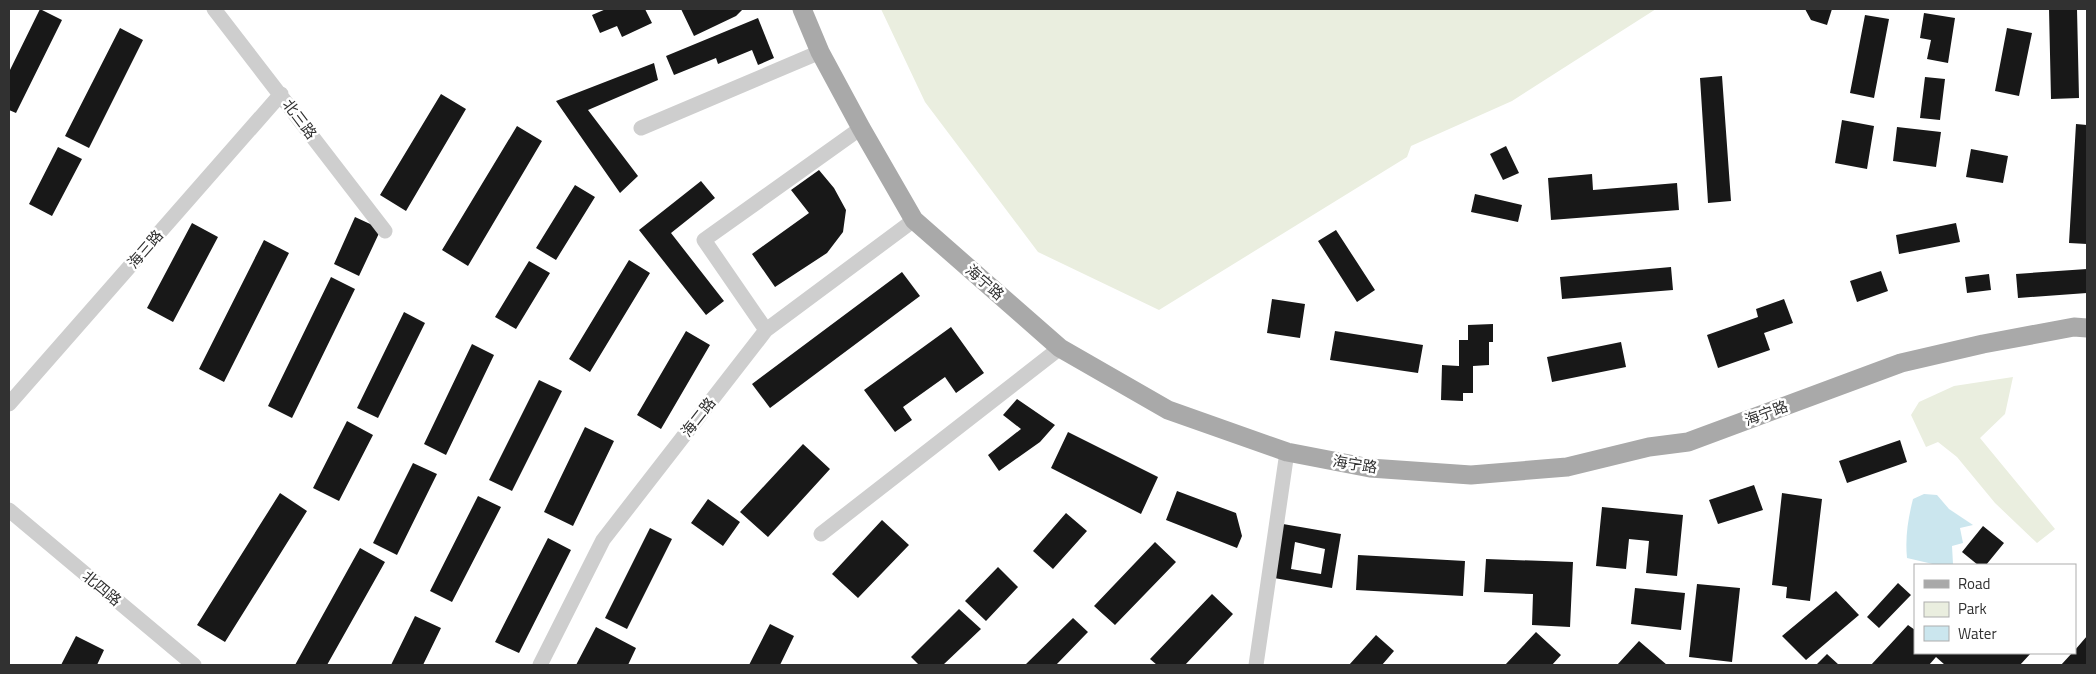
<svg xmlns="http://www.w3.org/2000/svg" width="2096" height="674" viewBox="0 0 2096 674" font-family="'Titillium Web','Noto Sans SC',sans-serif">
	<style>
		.green { fill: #eaeedf }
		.water { fill: #cbe6ee }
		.building { fill: #181818; fill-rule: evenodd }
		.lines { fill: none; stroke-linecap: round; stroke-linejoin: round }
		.minor { stroke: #cecece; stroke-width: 15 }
		.major { stroke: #a9a9a9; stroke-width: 19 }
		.labels { text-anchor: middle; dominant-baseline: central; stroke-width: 5; stroke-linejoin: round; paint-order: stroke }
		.street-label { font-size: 15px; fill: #313131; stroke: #fff }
	</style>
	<rect width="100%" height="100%" fill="#fff"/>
	<path class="green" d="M881,9H1656L1512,101L1411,146L1407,157L1159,310L1038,252L925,102Z
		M2013,377L2005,414L1980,438L2055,529L2037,543L1995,503L1957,457L1938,442L1926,447L1911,415L1919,402L1954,386Z"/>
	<path class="water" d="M1924,494L1937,495L1949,509L1973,525L1960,528L1963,543L1952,546L1953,564L1937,565L1907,558C1905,537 1908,519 1913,499Z"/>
	<path class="building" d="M40,9L62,20L16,113L9,110V72Z
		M606,9H645L652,23L622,37L617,26L600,33L592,15Z
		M681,9H743L736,16L694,36Z
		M1805,9H1832L1827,25L1811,20Z
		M2049,9H2077L2079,98L2051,99Z
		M1924,13L1955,18L1948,63L1927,59L1931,40L1920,38Z
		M1865,15L1889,19L1874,98L1850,93Z
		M758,18L774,58L758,65L752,50L718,64L716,58L674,75L666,56Z
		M120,28L143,40L89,148L65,136Z
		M2007,28L2032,33L2019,96L1995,91Z
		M654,63L658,80L588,110L638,176L620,193L556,101Z
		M1722,76L1731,201L1708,203L1700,78Z
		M1925,77L1945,79L1940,120L1920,118Z
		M441,94L466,109L406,211L380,195Z
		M1842,120L1874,126L1867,169L1835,163Z
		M2076,124L2087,125V244L2069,243Z
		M517,126L542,141L468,266L442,250Z
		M1897,127L1941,132L1936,167L1893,161Z
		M1506,146L1519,173L1503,180L1490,154Z
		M58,147L82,159L52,216L29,204Z
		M1971,149L2008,156L2003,183L1966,177Z
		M819,170L834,188L846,210L843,232L827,253L775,287L752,254L809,213L791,190Z
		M1592,174L1593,190L1677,183L1679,210L1551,220L1548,178Z
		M701,181L715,198L671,233L724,301L706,315L639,230Z
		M575,185L595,197L556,260L536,248Z
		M1475,194L1522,205L1518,222L1471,212Z
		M355,217L381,229L359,276L334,264Z
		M192,223L218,237L173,322L147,308Z
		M1956,223L1960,242L1899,254L1896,235Z
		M1336,230L1375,290L1357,302L1318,241Z
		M264,240L289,253L224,382L199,369Z
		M629,260L650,273L590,372L569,359Z
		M529,261L550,273L516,329L495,317Z
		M1671,267L1673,290L1562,299L1560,277Z
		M2087,269V293L2018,298L2016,274Z
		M1881,271L1888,291L1857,302L1850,281Z
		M902,272L920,296L770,408L752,384Z
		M1989,274L1991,290L1967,293L1965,277Z
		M331,277L355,289L292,418L268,406Z
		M1272,299L1305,304L1300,338L1267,333Z
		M1784,299L1793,323L1764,333L1770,350L1718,368L1707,335L1758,317L1756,309Z
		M404,312L425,323L378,418L357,408Z
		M1493,324V342H1489V365L1473,366V393H1463V401L1441,400L1442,365L1459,366V340H1468V325Z
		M951,327L984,373L956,393L945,377L903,407L912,420L895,432L864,390Z
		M686,331L710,345L661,429L637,415Z
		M1335,331L1423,345L1418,373L1330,360Z
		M1621,342L1626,367L1552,382L1547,357Z
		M472,344L494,355L446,455L424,444Z
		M539,380L562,391L512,491L489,480Z
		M1017,399L1055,425L1040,442L999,471L988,455L1021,429L1003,415Z
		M347,421L373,435L339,501L313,488Z
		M585,427L614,441L573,526L544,512Z
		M1068,432L1158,477L1141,514L1051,468Z
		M1900,440L1907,462L1847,483L1839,461Z
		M803,444L830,469L768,537L740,512Z
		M413,463L437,474L397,555L373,543Z
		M1754,485L1763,510L1718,524L1709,500Z
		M1177,491L1236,513L1242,536L1237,548L1166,520Z
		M280,493L307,511L225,642L197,625Z
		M1782,493L1822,499L1810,601L1786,598L1787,587L1772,585Z
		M478,496L501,507L452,602L430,591Z
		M708,499L740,522L723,546L691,523Z
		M1602,507L1683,515L1677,576L1646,573L1649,541L1629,539L1626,569L1596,566Z
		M1066,513L1087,531L1053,569L1033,551Z
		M882,520L909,545L858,598L832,574Z
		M1283,524L1341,534L1332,588L1274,578ZM1295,542L1325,549L1321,574L1291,569Z
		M1983,526L2004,543L1986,565H1978L1962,552Z
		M650,528L672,539L627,629L605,618Z
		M548,538L571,550L519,653L495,642Z
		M1155,542L1176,562L1115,625L1094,606Z
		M360,548L385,562L327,665H295Z
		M1358,555L1465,561L1463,596L1356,590Z
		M1486,559L1573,562L1570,627L1532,625L1533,594L1484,592Z
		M998,567L1018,587L986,621L965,601Z
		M1898,583L1911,595L1879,628L1867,617Z
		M1697,584L1740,588L1732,662L1689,657Z
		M1635,588L1685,593L1681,630L1631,624Z
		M1836,591L1859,615L1806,660L1782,636Z
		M1212,594L1233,614L1185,665H1157L1150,659Z
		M959,609L981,629L943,665H919L911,657Z
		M415,616L441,628L423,665H391Z
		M1073,618L1088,632L1056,665H1025Z
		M770,624L794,636L780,665H749Z
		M1908,625L1915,630V653H2031L2020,665H1945L1936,657L1929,665H1871Z
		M596,627L636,648L628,665H576Z
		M1536,632L1561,655L1552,665H1505Z
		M1376,635L1394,651L1382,665H1349Z
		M76,636L104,650L97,665H61Z
		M2087,636V665H2061L2072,653H2075V650Z
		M1639,641L1667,665H1617Z
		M1827,654L1839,665H1816Z"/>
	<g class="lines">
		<path class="minor" d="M214,9L385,231
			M641,128L820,52
			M766,330L704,240L861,128
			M9,404L281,94
			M9,510L194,665
			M821,534L1060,348
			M540,665L603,540L766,330L914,220
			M1256,665L1287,452"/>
		<path class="major" d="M802,9L820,52L861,128L914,220L1060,348L1168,410L1287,452L1370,468L1471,475L1567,467L1649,447L1688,442L1901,363L1983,344L2074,327L2087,328"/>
	</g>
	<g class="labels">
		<g class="street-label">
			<text transform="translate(300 119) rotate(53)">北三路</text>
			<text transform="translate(145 249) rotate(-49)">海三路</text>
			<text transform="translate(985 282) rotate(41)">海宁路</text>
			<text transform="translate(1766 413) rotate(-20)">海宁路</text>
			<text transform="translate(698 417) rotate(-52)">海二路</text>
			<text transform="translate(1355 464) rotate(9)">海宁路</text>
			<text transform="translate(102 588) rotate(40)">北四路</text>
		</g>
	</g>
	<rect width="2096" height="674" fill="none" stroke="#313131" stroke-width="20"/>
	<rect x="1914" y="564" width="162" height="90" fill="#ffffff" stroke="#adadad"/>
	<rect x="1924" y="580" width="25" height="8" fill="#a9a9a9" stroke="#adadad"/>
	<text x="1958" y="589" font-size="15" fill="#313131">Road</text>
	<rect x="1924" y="602" width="25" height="15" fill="#eaeedf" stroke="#adadad"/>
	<text x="1958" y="614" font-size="15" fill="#313131">Park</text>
	<rect x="1924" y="626" width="25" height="15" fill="#cbe6ee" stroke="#adadad"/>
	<text x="1958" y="639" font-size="15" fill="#313131">Water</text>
</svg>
